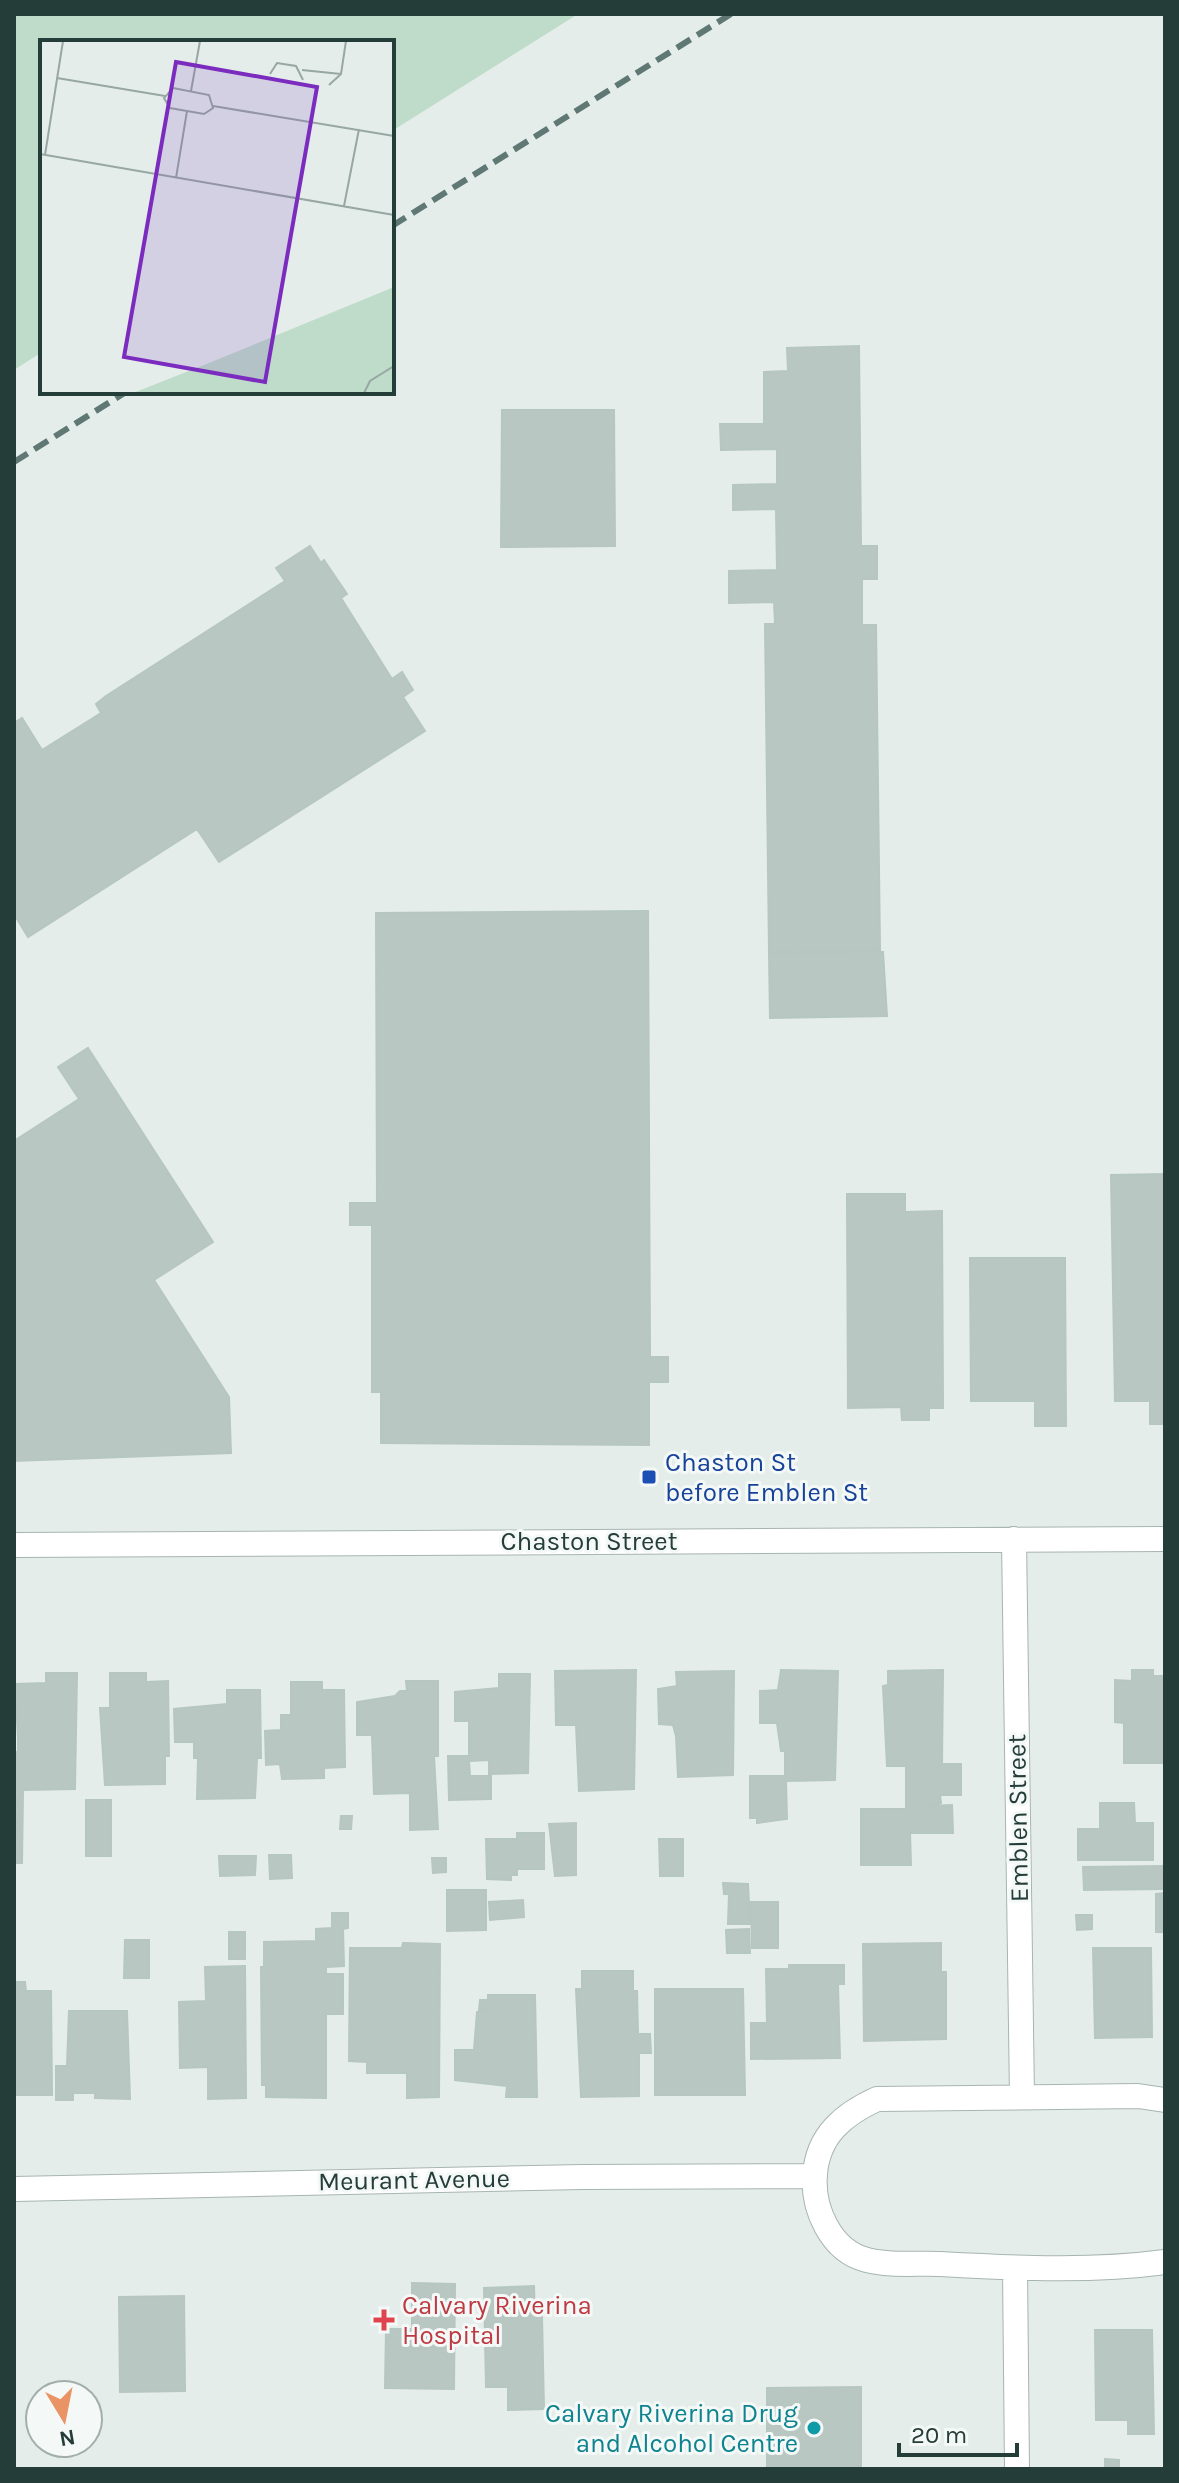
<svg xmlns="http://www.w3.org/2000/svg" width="1179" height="2483" viewBox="0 0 1179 2483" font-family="Karla,sans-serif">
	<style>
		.green { fill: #bedcc9 }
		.building { fill: #b9c7c3; stroke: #b6c6c1; stroke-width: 2 }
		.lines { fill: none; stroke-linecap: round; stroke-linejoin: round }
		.minor-casing { stroke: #a7b5b1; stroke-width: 26 }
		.minor { stroke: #fff; stroke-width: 24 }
		.rail { stroke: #5f7874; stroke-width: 6; stroke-dasharray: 16 8; stroke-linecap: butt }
		.transit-dot { fill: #1a4fb4; stroke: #f4f9f7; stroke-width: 3 }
		.health-dot { fill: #e0444e; stroke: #f4f9f7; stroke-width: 3 }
		.culture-dot { fill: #0f9aa8; stroke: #f4f9f7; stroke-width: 3 }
		.labels { text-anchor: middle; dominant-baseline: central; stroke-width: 6; stroke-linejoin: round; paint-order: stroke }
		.transit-label { font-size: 26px; fill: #164399; stroke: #f4f9f7; text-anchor: start }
		.street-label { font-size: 26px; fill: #243d39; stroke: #f4f9f7 }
		.health-label { font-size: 26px; fill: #be3a42; stroke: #f4f9f7; text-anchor: start }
		.culture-label { font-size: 26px; fill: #0d838f; stroke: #f4f9f7; text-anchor: end }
		.inset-road { fill: none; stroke: #97a7a3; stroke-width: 2 }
		.view { fill: #7b2cbf; fill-opacity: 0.15; stroke: #7b2cbf; stroke-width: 4 }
		.inset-edge { fill: none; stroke: #243d39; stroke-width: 4 }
	</style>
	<rect width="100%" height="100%" fill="#e4edea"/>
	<path class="green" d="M14,14H578L392,131V42H42V352L14,370Z"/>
	<path class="building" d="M859,346L861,546H877V579H862V625H876L880,950L769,952L765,624H775L774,602L729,603V571L777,570L776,509L733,510V485L777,484V449L721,450L720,424H764V372L788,371L787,348Z
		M502,410H614L615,546L501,547Z
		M310,546L321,563L324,560L347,594L341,598L392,679L402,672L413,690L403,697L425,731L219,862L197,829L28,937L14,914V723L22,718L42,750L101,713L96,704L106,696L285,581L276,568Z
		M648,911L650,1357H668V1382H649V1445L381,1443V1392H372V1225H350V1203H377L376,913Z
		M883,952L887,1016L770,1018L769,953Z
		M88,1048L213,1242L154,1280L229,1397L231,1453L14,1461V1141L79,1099L58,1067Z
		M1165,1174V1424H1150V1401H1115L1111,1175Z
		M847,1194H905V1212L942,1211L943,1408H929V1420H902L901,1407L848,1408Z
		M970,1258H1065L1066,1426H1035V1401H971Z
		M636,1670L634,1789L579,1791L576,1725H556L555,1671Z
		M781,1670L838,1671L835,1780L786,1781L787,1819L757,1823V1818H750V1776H785V1751H781L777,1723H760V1691L778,1690Z
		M943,1670L942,1764H961V1795H940L941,1803L927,1806L952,1805L953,1833H910L911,1865H861V1809H906V1766H887L883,1686L888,1685V1671Z
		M1132,1670H1153V1676H1165V1763H1124V1723L1115,1722V1680L1132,1681Z
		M734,1671L733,1775L678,1777L676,1736L673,1725L659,1724L658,1689L677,1686L676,1672Z
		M46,1673H77L75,1789L23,1790L22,1863H14V1752H18V1738L15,1684L46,1683Z
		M110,1673H146V1682L168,1681L169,1756H165V1784L105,1785L100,1708H110Z
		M499,1674H530L528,1773L489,1774V1760L469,1761L470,1776H491V1799L449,1800L448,1756H469V1721H455V1692L499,1688Z
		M406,1681H438V1756H434L438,1829L410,1830V1793L374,1794L372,1735H357V1702L395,1696L400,1691H407Z
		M291,1682H322V1690H344L345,1767L324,1768V1778L282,1779L280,1764L266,1765L265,1731L281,1730V1715H291Z
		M227,1690H260L261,1758H257L255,1798L197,1799L198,1758H194V1742H175L174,1709L227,1704Z
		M86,1800H111V1856H86Z
		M1100,1803H1134L1135,1823H1153V1860H1078V1829H1100Z
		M341,1816H352L351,1829H340Z
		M576,1823V1875L555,1876L549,1824Z
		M517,1833H544V1869H517V1875H511V1880L487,1879L486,1839H517Z
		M659,1839H683V1876H660Z
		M269,1855H291L292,1878L270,1879Z
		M219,1856H256L255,1875L220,1876Z
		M432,1858H446V1872L433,1873Z
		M1165,1866V1889L1084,1890L1083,1867Z
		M723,1883L748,1884L750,1924H728L729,1894H724Z
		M447,1890H486V1930L447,1931Z
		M1165,1893V1932H1156V1894Z
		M523,1900L524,1917L490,1920L489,1902Z
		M751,1902H778V1948H752Z
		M332,1913H348V1928L343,1929L344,1966L326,1967V1974H343V2014H326V2098L266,2097V2085H262L261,1967H264V1942L316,1941V1929L332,1928Z
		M1076,1915H1092V1929L1077,1930Z
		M749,1929L750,1953H727L726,1930Z
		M229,1932H245V1959H229Z
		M125,1940H149V1978H124Z
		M403,1943L440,1944L439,2097L407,2098V2073H367V2062L349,2061L350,1948H402Z
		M941,1943V1972H946V2039L864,2041L863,1944Z
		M1093,1948H1151L1152,2037L1095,2038Z
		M789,1965H844V1984H838L840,2058L751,2059V2023H767L766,1969H789Z
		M245,1966L246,2098L208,2099V2067L180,2068L179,2002L206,2001L205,1967Z
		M582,1971H633V1991H637L638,2034H650L651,2053H639V2096L581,2097L576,1989H582Z
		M14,1982H25L26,1991H51L52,2095H14Z
		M655,1989H743L745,2095H655Z
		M488,1995H535L537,2097H506L507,2086L455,2080V2050H474L477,2012L489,2010H479L480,2000H488Z
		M69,2011H127L130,2099L95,2098V2093H73V2100H56V2066H67Z
		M412,2283L455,2284L454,2389L385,2388L386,2329H412Z
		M534,2286L535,2316H542L544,2409L508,2410V2387H486L484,2288Z
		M184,2296L185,2391L120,2392L119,2297Z
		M1095,2330H1152L1154,2434H1128V2420H1096Z
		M861,2387V2469H767V2388Z
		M1105,2459L1119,2460V2469H1105Z"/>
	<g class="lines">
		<g class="minor-casing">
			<path id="minor" d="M1014,1539L1022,2097
				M14,1545L1165,1539
				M1165,2100L1138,2096L877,2099C844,2114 818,2135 815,2174C812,2207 830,2251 867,2260C889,2266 917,2263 940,2264C1014,2268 1091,2272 1165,2262
				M14,2189L582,2177L815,2176
				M1015,2268L1017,2469"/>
		</g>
		<use href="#minor" class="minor"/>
		<path class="rail" d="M392,226L731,14
			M14,462L126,392"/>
	</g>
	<rect class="transit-dot" x="641" y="1469" width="16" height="16" rx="4"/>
	<path class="health-dot" d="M380 2308h8v8h8v8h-8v8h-8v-8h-8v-8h8z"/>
	<circle class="culture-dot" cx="814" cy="2428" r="8"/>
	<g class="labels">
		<g class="transit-label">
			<text x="665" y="1462">Chaston St<tspan x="665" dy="30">before Emblen St</tspan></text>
		</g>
		<g class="street-label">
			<text x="589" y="1541">Chaston Street</text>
			<text transform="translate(1018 1818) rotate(-91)">Emblen Street</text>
			<text transform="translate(414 2180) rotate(-1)">Meurant Avenue</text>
		</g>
		<g class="health-label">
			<text x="402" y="2305">Calvary Riverina<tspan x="402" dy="30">Hospital</tspan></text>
		</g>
		<g class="culture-label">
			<text x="798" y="2413">Calvary Riverina Drug<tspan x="798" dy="30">and Alcohol Centre</tspan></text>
		</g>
	</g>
	<g transform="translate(40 40)">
		<rect width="354" height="354" fill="#e4edea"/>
		<path d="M354,247V353H93L164,325Z" fill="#bedcc9"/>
		<path class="inset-road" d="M262,30L301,34M230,34L237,23L256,26L263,40M17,38L125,56M289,45L301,34L306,1M133,48L169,55L173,68L164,74L130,68L124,58ZM151,51L160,1M173,66L354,96M0,114L354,175M5,115L23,1M136,138L147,71M304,166L319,89M324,353L330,341L354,326"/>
		<path class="view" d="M136,22L277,47L225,342L84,317Z"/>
		<rect width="354" height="354" class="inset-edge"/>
	</g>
	<rect width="1179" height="2483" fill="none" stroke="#243d39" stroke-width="32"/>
	<g transform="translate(64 2419) rotate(170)"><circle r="38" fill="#f4f9f7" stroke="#a1aeab" stroke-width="2"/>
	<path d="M0-6L14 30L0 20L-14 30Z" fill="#ea9364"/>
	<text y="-12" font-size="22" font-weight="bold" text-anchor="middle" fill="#243d39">N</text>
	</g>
	<path d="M899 2443v12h118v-12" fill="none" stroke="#243d39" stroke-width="4"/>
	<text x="911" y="2443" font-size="24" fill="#243d39" stroke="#f4f9f7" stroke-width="6" paint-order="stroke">20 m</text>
</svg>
